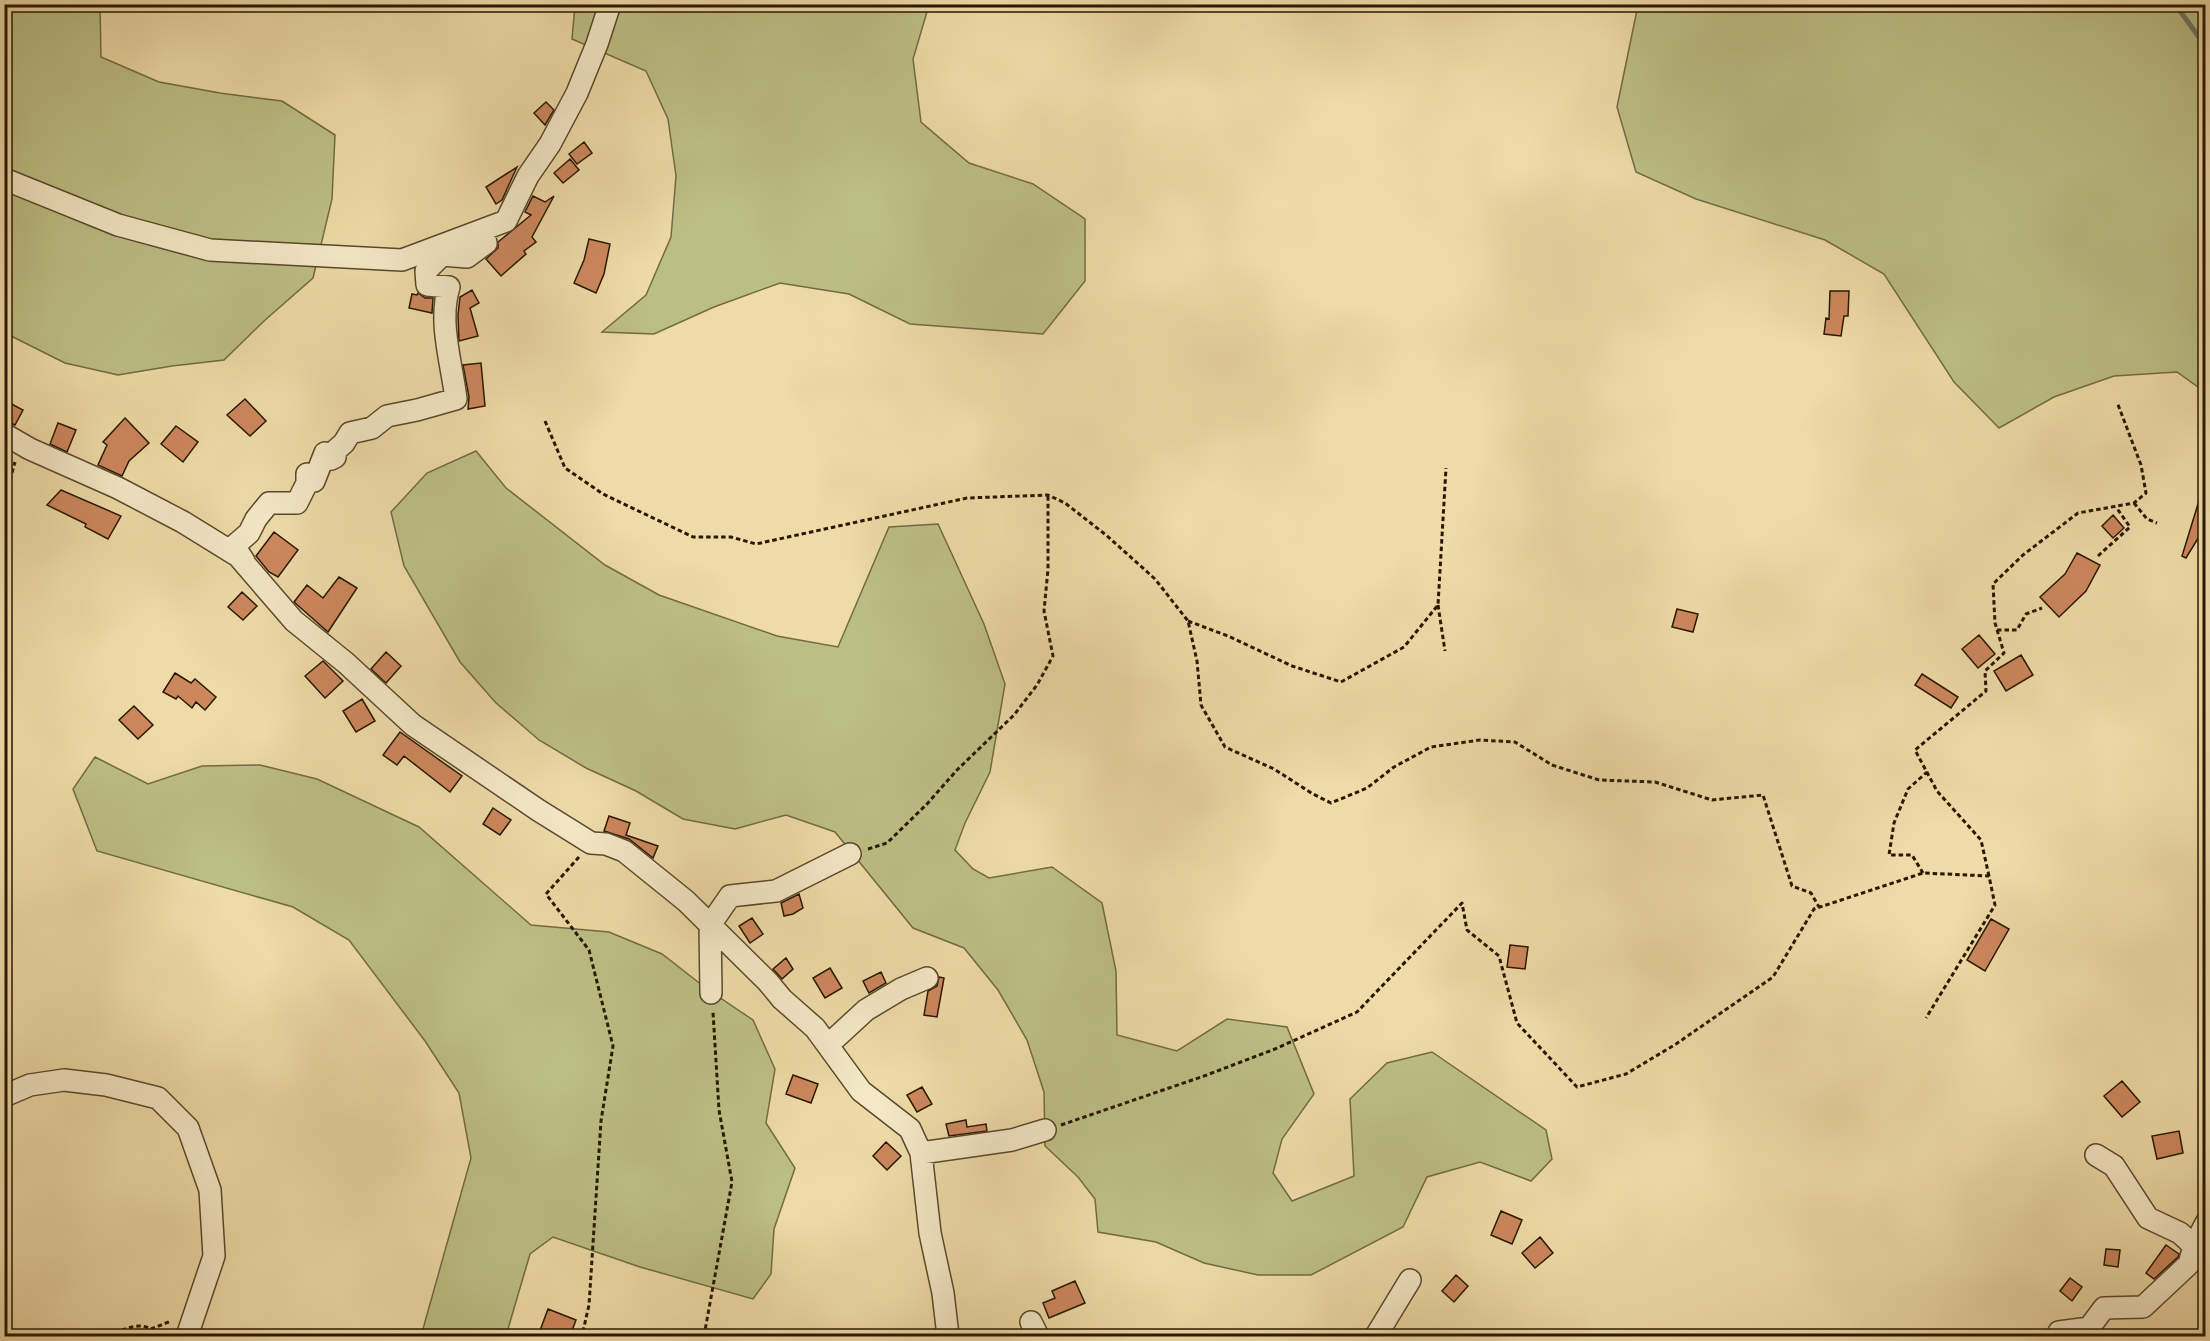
<svg xmlns="http://www.w3.org/2000/svg" width="2210" height="1341" viewBox="0 0 2210 1341" font-family="'Libre Caslon Text',serif">
	<style>
		.green { fill: #bcbf85; stroke: #726b44; stroke-width: 1.5 }
		.lines { fill: none; stroke-linecap: round; stroke-linejoin: round }
		.stream { stroke: #6c7966; stroke-width: 5 }
		.building { fill: #cd875d; stroke: #281702; stroke-width: 1.5 }
		.street-casing { stroke: #5a482b; stroke-width: 24 }
		.path { stroke: #281702; stroke-width: 3; stroke-dasharray: 4.5 3; stroke-linecap: butt }
		.street { stroke: #f4e8c6; stroke-width: 21 }
	</style>
	<rect width="100%" height="100%" fill="#eedba7"/>
	<filter id="stains"><feTurbulence type="fractalNoise" baseFrequency=".00333" numOctaves="4"/><feColorMatrix values="0 0 0 0 .2 0 0 0 0 .09 0 0 0 0 .02 0 0 0 .5 -.17"/></filter>
	<radialGradient id="worn" r=".72"><stop offset=".6" stop-color="#630" stop-opacity="0"/><stop offset="1" stop-color="#630" stop-opacity=".3"/></radialGradient>
	<path class="green" d="M4,5H100L101,57L159,82L220,93L282,101L335,135L332,199L313,278L264,321L224,360L172,366L118,375L65,363L5,333Z
		M575,5H929L913,59L921,122L969,163L1033,184L1085,219V281L1043,334L910,324L849,294L780,283L714,307L654,334L602,332L646,295L671,237L676,176L668,119L646,71L572,39Z
		M1638,5H2205V392L2177,372L2114,376L2054,397L1999,428L1954,382L1884,274L1825,240L1696,199L1636,172L1617,107Z
		M476,451L506,488L605,565L659,595L777,636L838,647L889,527L938,524L984,624L1005,684L990,772L965,823L955,850L973,869L989,878L1052,867L1102,903L1116,971L1117,1035L1177,1051L1227,1019L1287,1027L1314,1094L1282,1139L1273,1173L1292,1201L1354,1176L1350,1099L1387,1063L1432,1052L1546,1130L1552,1159L1531,1181L1480,1162L1427,1177L1403,1227L1311,1275H1258L1204,1263L1156,1242L1098,1232L1095,1199L1078,1177L1045,1146L1044,1092L1027,1040L998,990L964,948L913,928L835,832L786,815L735,829L683,819L636,791L586,768L539,740L496,703L460,662L404,566L391,512L427,473Z
		M95,757L148,784L202,766L260,765L317,779L419,827L531,925L609,932L662,954L707,989L753,1020L775,1069L766,1123L795,1168L774,1229L771,1274L753,1299L640,1267L553,1237L530,1254L508,1329L503,1336H421L471,1158L459,1093L425,1041L349,940L293,907L97,851L73,789Z"/>
	<g class="lines">
		<path class="stream" d="M2175,4L2206,47"/>
	</g>
	<path class="building" d="M546,102L554,110L545,125L534,113Z
		M584,142L592,153L577,164L569,154Z
		M570,159L579,170L563,183L554,173Z
		M517,167L502,200L496,204L486,187Z
		M533,196L545,202L554,196L532,237L536,242L524,251L526,254L501,276L486,259L498,248V242L531,215L525,212Z
		M589,239L610,244L604,274L596,293L574,283L584,260Z
		M472,290L479,303L470,308L478,336L459,341L458,315L460,297Z
		M1830,291H1849L1848,316H1844L1841,336L1824,334L1826,318L1829,319Z
		M418,293L425,298H433L432,313L409,308L412,294L417,295Z
		M481,363L485,406L468,409L469,397L463,365Z
		M245,399L266,421L250,436L227,415Z
		M4,400L23,410L15,425L4,420Z
		M125,418L149,443L129,461L122,476L98,465L107,445L103,442Z
		M58,423L76,430L67,452L50,444Z
		M176,426L198,442L183,462L161,444Z
		M61,490L121,516L108,539L85,527L86,524L47,505Z
		M2202,491H2205V527L2186,558L2182,556Z
		M2113,515L2124,528L2113,538L2102,526Z
		M274,532L298,550L278,577L269,572L256,556Z
		M2077,553L2100,565L2086,591L2059,617L2040,597L2065,574Z
		M339,577L357,588L328,632L294,602L307,585L323,598Z
		M242,592L257,606L243,620L228,607Z
		M1677,609L1698,614L1693,632L1672,627Z
		M1979,635L1995,654L1978,668L1962,649Z
		M386,652L401,666L386,683L371,669Z
		M2021,655L2033,675L2006,691L1994,671Z
		M323,661L343,681L325,698L305,676Z
		M175,673L191,683L195,679L216,697L205,710L196,702L192,708L178,696L176,699L163,692Z
		M1922,674L1958,697L1951,708L1915,685Z
		M362,699L375,721L356,732L343,711Z
		M134,706L153,725L138,739L119,720Z
		M400,732L462,776L450,792L404,756L397,765L383,755Z
		M493,808L511,820L500,835L483,824Z
		M609,816L630,823L626,835L658,846L653,858L629,839L604,831Z
		M799,894L803,908L793,914L784,916L781,903Z
		M752,918L763,934L750,943L739,926Z
		M1991,919L2009,929L1985,971L1967,960Z
		M1510,945L1528,947L1525,969L1507,967Z
		M786,958L793,969L782,979L773,969Z
		M830,968L842,988L825,998L813,978Z
		M881,972L886,983L869,993L863,981Z
		M939,977L944,978L937,1017L924,1015L928,991L937,986Z
		M793,1075L818,1084L811,1103L786,1094Z
		M2122,1081L2140,1102L2122,1117L2104,1096Z
		M922,1087L932,1104L917,1112L907,1095Z
		M966,1120L967,1127L986,1124L987,1131L949,1136L946,1124Z
		M2179,1131L2183,1153L2157,1159L2152,1136Z
		M886,1142L901,1156L887,1170L873,1156Z
		M1501,1211L1522,1220L1512,1244L1491,1235Z
		M1540,1237L1553,1253L1535,1268L1522,1253Z
		M2166,1245L2179,1254L2178,1257L2154,1279L2146,1273Z
		M2106,1249L2120,1250L2118,1267L2104,1265Z
		M1456,1275L1468,1286L1454,1302L1442,1291Z
		M2070,1278L2082,1287L2072,1301L2060,1291Z
		M1075,1281L1085,1303L1049,1318L1043,1303L1055,1298L1052,1291Z
		M548,1309L576,1320L570,1336H538Z"/>
	<g class="lines">
		<g class="street-casing">
			<path id="street" d="M4,179L118,225L210,250L402,260L506,221L528,176L550,144L577,93L597,44L610,4
				M4,434L30,449L118,488L183,522L238,556L294,621L346,663L413,725L538,810L591,843L606,844L624,851L686,901L768,982L782,999L815,1028L861,1091L910,1129L921,1153L930,1233L943,1293L948,1336
				M244,561L234,546L249,533L256,519L269,503H297L307,483V474L314,481L325,453L331,459L335,457L336,450L344,443L350,433L372,428L387,416L417,410L456,399C452,364 438,322 449,287L427,285L426,271L442,255L467,257L486,243L483,230
				M711,993L710,925L730,896L776,891L850,854
				M828,1045L866,1010L901,989L927,978
				M4,1096L30,1085L64,1080L106,1085L158,1098L188,1128L210,1190L214,1256L187,1336
				M921,1153L1012,1140L1045,1130
				M2096,1155L2114,1166L2148,1218L2180,1233L2194,1246L2206,1223
				M1031,1322L1038,1336
				M1376,1336L1410,1280
				M2057,1336L2059,1332L2089,1328L2104,1308L2143,1307L2189,1264L2194,1246L2206,1256"/>
		</g>
		<path class="path" d="M545,421L565,468L603,494L693,537H731L756,544L967,498L1048,495L1065,503L1106,535L1155,579L1188,621L1197,661L1201,705L1225,747L1274,769L1313,794L1331,803L1367,788L1394,767L1431,747L1480,740L1515,742L1552,765L1599,780L1655,782L1712,800L1763,795L1792,886L1811,893L1819,907
			M10,480L15,462
			M2134,503L2147,519L2157,523
			M2098,556L2130,527L2116,507
			M1438,605L1445,651
			M1188,621L1228,636L1292,666L1341,682L1404,647L1438,605L1446,468
			M1997,630H2017L2026,614L2042,608
			M868,849L887,843L927,804L957,770L1014,715L1037,685L1053,656L1044,611L1048,569V495
			M579,857L546,894L589,950L613,1046L601,1121L589,1305L582,1336
			M1923,873L1912,855H1889L1894,823L1908,789L1927,772
			M1989,876L1981,840L1937,791L1915,750L1986,691L1985,671L2004,653L1995,623L1993,584L2023,555L2078,513L2134,503L2146,493L2141,465L2117,402
			M1061,1125L1204,1076L1275,1049L1357,1012L1462,903L1467,930L1499,956L1517,1023L1577,1087L1626,1074L1676,1044L1773,977L1814,909L1923,873L1989,876L1995,905L1926,1018
			M108,1336C122,1331 137,1321 151,1329L171,1321
			M704,1336L732,1182L719,1110L713,1012"/>
		<use href="#street" class="street"/>
	</g>
	<rect width="2210" height="1341" fill="none" stroke="#eedba7" stroke-width="24"/>
	<rect x="6" y="6" width="2198" height="1329" fill="none" stroke="#281702" stroke-width="3"/>
	<rect x="12" y="12" width="2186" height="1317" fill="none" stroke="#281702" stroke-width="1.5"/>
	<rect width="100%" height="100%" filter="url(#stains)"/>
	<rect width="100%" height="100%" fill="url(#worn)"/>
</svg>
